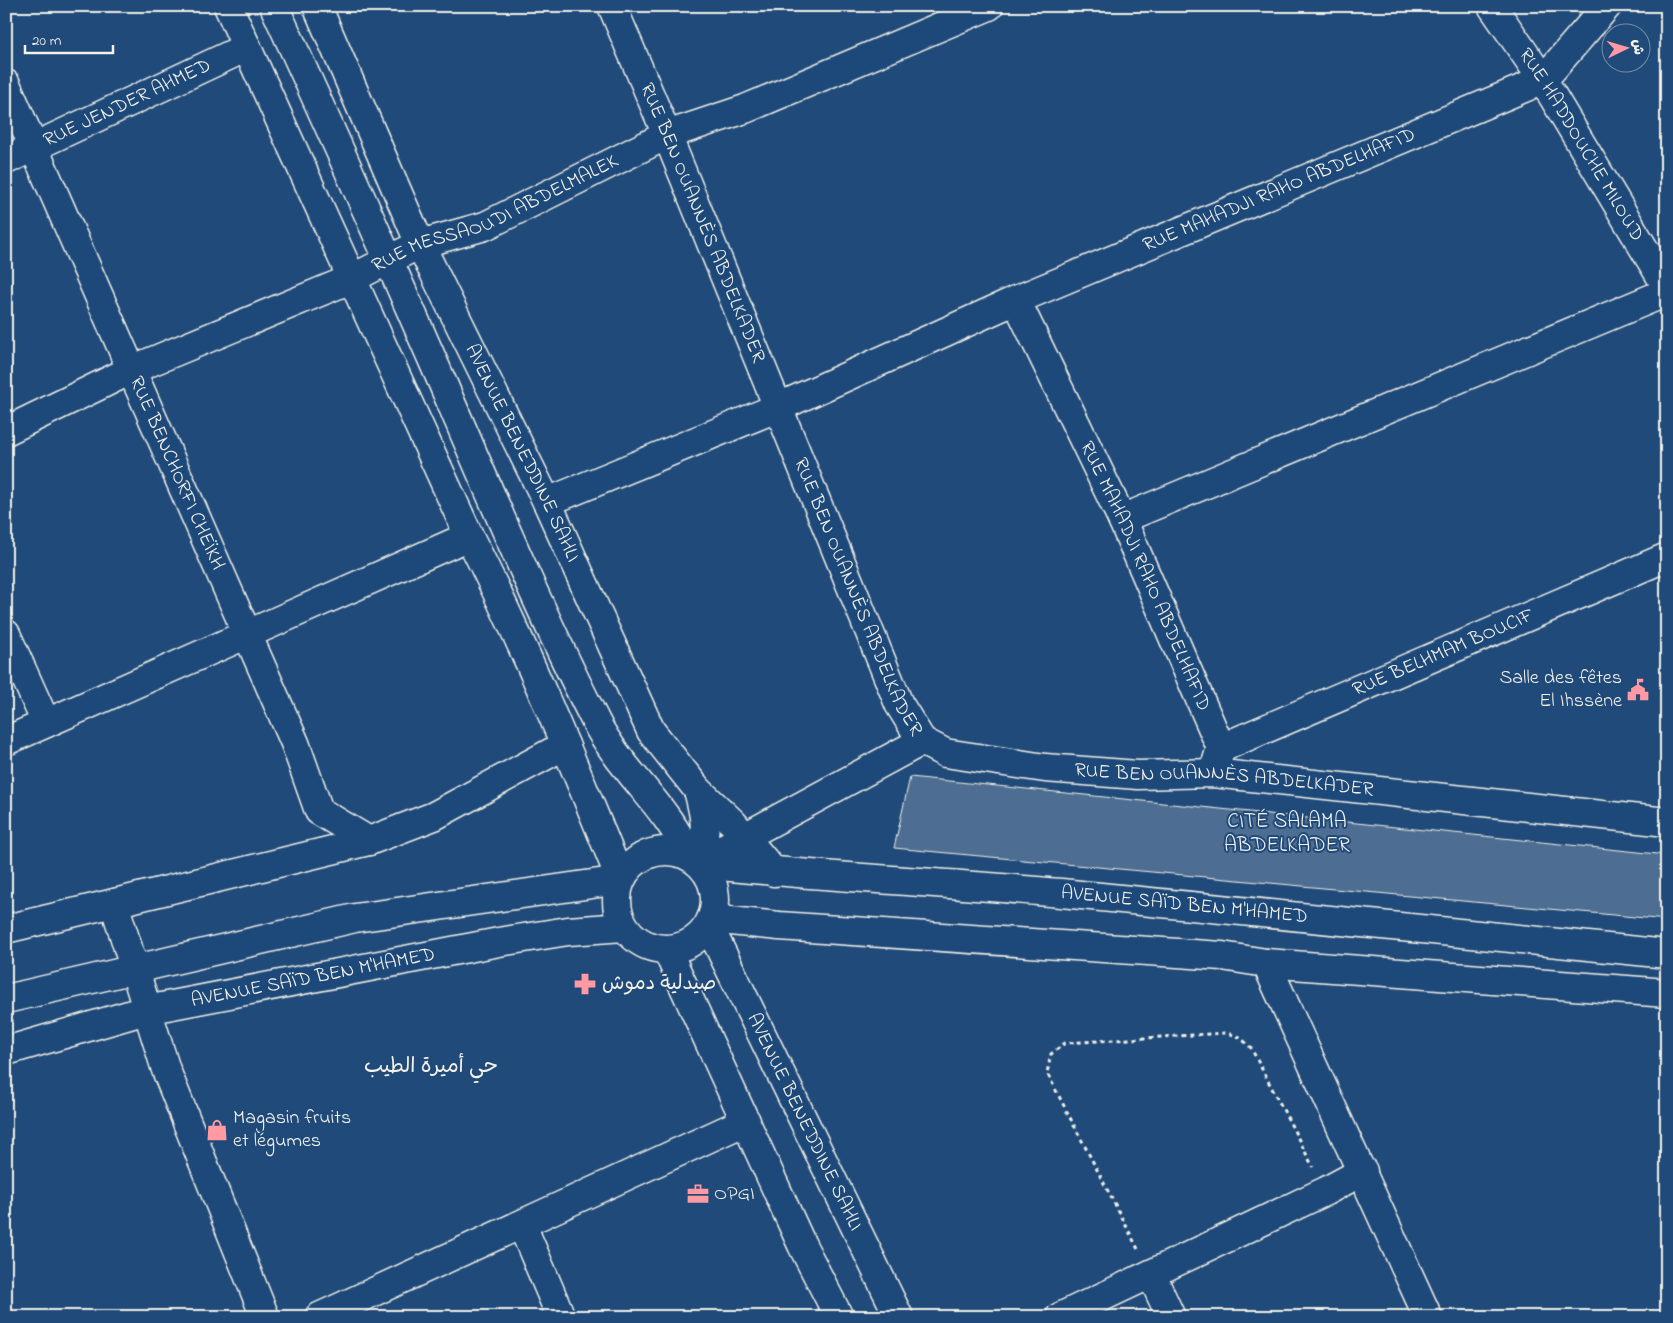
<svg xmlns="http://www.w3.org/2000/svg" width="1673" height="1323" viewBox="0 0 1673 1323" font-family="'Indie Flower','Playpen Sans Arabic',sans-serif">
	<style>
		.building { fill: #4d6e92; stroke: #f4f1e8 }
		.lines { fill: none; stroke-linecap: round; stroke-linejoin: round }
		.street-casing { stroke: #f4f1e8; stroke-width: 31 }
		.secondary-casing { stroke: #f4f1e8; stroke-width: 31 }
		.primary-casing { stroke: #f4f1e8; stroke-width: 31 }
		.path { stroke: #f4f1e8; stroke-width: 3; stroke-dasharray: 4 4; stroke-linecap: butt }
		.street { stroke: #1f4a7a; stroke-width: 28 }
		.secondary { stroke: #1f4a7a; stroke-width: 28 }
		.primary { stroke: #1f4a7a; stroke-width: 28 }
		.labels { text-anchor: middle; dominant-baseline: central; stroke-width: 4; stroke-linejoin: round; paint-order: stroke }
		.street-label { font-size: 20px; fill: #f4f1e8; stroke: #1f4a7a }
		.poi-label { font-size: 20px; fill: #f4f1e8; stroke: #1f4a7a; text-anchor: start }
		.neighbourhood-label { font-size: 21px; fill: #f4f1e8; stroke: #1f4a7a }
	</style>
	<rect width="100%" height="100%" fill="#1f4a7a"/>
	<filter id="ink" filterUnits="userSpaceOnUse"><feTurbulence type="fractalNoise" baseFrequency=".02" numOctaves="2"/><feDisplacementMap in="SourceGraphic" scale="10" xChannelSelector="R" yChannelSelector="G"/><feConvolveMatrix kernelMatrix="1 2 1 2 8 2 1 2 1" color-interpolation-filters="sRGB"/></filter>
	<g filter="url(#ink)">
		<path class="building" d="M910,777L1667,855V920L894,848Z"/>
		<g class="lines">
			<g class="street-casing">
				<g id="street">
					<path id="s1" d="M317,6L420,244L547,502L651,731L698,790L733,823L774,872"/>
					<path id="s2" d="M612,6L667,135L899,704L922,741L945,753L1045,768L1138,775L1213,773L1667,822"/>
					<path id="s3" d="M1492,6L1543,80L1667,287"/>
					<path id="s4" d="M6,84L295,743L319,811L369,841"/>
					<path id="s5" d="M6,160L247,47"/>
					<path id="s6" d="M1016,300L1122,519L1221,748L1213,773"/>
					<path id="s7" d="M6,431L131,370L351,279L420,244L485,226L667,135L745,109L989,6"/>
					<path id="s8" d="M547,502L779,407L1016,300L1543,80L1607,6"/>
					<path d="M1122,519L1667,292"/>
					<path d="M6,634L46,723"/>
					<path d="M6,741L469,536"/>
					<path id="s9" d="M1221,748L1667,557"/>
					<path d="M695,859C710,834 705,817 698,790"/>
					<path d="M698,862L922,741"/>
					<path d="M114,903L369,841L434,816L565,745"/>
					<path d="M6,929L114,903L166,1070L265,1317"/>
					<path d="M1266,963L1428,1317"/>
					<path d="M522,1225L561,1317"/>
					<path d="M1151,1274L1171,1317"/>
					<path d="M319,1317L746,1121"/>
					<path d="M1060,1317L1326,1191L1363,1171"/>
				</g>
			</g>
			<g class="secondary-casing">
				<g id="secondary">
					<path d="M228,6L469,536C526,647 573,763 620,878"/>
					<path d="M274,6C332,131 388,258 443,384C492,498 540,612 596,722C621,771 666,805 688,854"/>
					<path id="s10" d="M709,926L899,1317"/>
					<path d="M667,950L802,1245L839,1317"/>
				</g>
			</g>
			<g class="primary-casing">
				<g id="primary">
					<circle cx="666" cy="900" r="49"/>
					<path id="s11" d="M701,864C821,877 941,882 1061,893C1263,912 1465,934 1667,954"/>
					<path d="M711,919L779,926L1222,956L1266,963L1667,993"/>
					<path d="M6,999L355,918L620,880"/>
					<path id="s12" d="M6,1051L146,1010L499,942L568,931L624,927"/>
				</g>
			</g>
			<path class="path" d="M1138,1249L1047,1073L1051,1054L1065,1043L1227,1033L1240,1037L1251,1048L1313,1167"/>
			<use href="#street" class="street"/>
			<use href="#secondary" class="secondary"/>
			<use href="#primary" class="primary"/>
		</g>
	</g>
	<defs>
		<g id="civic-bare" transform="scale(1.725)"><path d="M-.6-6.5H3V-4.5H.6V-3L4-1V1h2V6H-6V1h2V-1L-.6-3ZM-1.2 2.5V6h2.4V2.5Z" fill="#ff9aa2" stroke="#1f4a7a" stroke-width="2.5" paint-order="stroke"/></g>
		<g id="pharmacy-bare" transform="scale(1.725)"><path d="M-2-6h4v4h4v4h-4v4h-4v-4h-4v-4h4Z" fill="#ff9aa2" stroke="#1f4a7a" stroke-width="2.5" paint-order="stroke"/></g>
		<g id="shop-bare" transform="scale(1.725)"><path d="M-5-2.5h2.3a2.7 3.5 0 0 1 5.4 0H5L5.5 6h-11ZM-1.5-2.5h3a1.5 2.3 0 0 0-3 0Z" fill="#ff9aa2" stroke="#1f4a7a" stroke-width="2.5" paint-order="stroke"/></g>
		<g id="office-bare" transform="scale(1.725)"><path d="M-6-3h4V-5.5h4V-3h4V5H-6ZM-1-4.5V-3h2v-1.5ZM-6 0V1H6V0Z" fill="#ff9aa2" stroke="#1f4a7a" stroke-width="2.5" paint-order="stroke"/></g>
	</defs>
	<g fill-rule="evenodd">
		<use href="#civic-bare" x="1638" y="690"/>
		<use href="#pharmacy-bare" x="585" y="984"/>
		<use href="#shop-bare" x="217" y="1130"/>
		<use href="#office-bare" x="698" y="1194"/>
	</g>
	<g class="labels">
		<g class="street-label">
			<text stroke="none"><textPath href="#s5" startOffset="134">RUE JENDER AHMED</textPath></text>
			<text stroke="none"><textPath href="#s3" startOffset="165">RUE HADDOUCHE MILOUD</textPath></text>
			<text stroke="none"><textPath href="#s8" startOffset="796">RUE MAHADJI RAHO ABDELHAFID</textPath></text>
			<text stroke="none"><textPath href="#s7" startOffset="536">RUE MESSAOUDI ABDELMALEK</textPath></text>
			<text stroke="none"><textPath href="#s2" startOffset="235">RUE BEN OUANNÈS ABDELKADER</textPath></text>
			<text stroke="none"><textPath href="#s1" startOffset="492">AVENUE BENEDDINE SAHLI</textPath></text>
			<text stroke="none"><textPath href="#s4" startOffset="425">RUE BENCHORFI CHEÏKH</textPath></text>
			<text stroke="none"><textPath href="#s6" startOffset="305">RUE MAHADJI RAHO ABDELHAFID</textPath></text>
			<text stroke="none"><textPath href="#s2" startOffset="640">RUE BEN OUANNÈS ABDELKADER</textPath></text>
			<text stroke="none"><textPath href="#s9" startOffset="242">RUE BELHMAM BOUCIF</textPath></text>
			<text stroke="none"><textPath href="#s2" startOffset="1105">RUE BEN OUANNÈS ABDELKADER</textPath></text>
			<text stroke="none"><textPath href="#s11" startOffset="485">AVENUE SAÏD BEN M'HAMED</textPath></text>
			<text stroke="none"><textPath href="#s12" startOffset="316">AVENUE SAÏD BEN M'HAMED</textPath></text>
			<text stroke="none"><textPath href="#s10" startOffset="218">AVENUE BENEDDINE SAHLI</textPath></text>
		</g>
		<g class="poi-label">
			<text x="1622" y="678" text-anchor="end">Salle des fêtes<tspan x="1622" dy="23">El Ihssène</tspan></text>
			<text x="602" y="984">صيدلية دموش</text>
			<text x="233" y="1118">Magasin fruits<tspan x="233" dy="23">et légumes</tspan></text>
			<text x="714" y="1194">OPGI</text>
		</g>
		<g class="neighbourhood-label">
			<text x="1287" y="822">CITÉ SALAMA<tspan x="1287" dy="24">ABDELKADER</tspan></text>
			<text x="431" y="1067">حي أميرة الطيب</text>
		</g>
	</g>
	<rect width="1673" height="1323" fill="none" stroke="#1f4a7a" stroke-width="25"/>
	<rect x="12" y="12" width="1648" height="1298" fill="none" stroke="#f4f1e8" stroke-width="2" filter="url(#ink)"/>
	<g transform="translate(1626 48) rotate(85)"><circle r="24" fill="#1f4a7a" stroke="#748da6"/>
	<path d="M0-4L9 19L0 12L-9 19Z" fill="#ff9aa2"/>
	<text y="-8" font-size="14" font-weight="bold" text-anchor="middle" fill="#f4f1e8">ش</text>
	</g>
	<path d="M25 45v8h88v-8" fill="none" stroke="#f4f1e8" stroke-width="2.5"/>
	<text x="32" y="45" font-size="15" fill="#f4f1e8" stroke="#1f4a7a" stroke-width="4" paint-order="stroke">20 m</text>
</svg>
